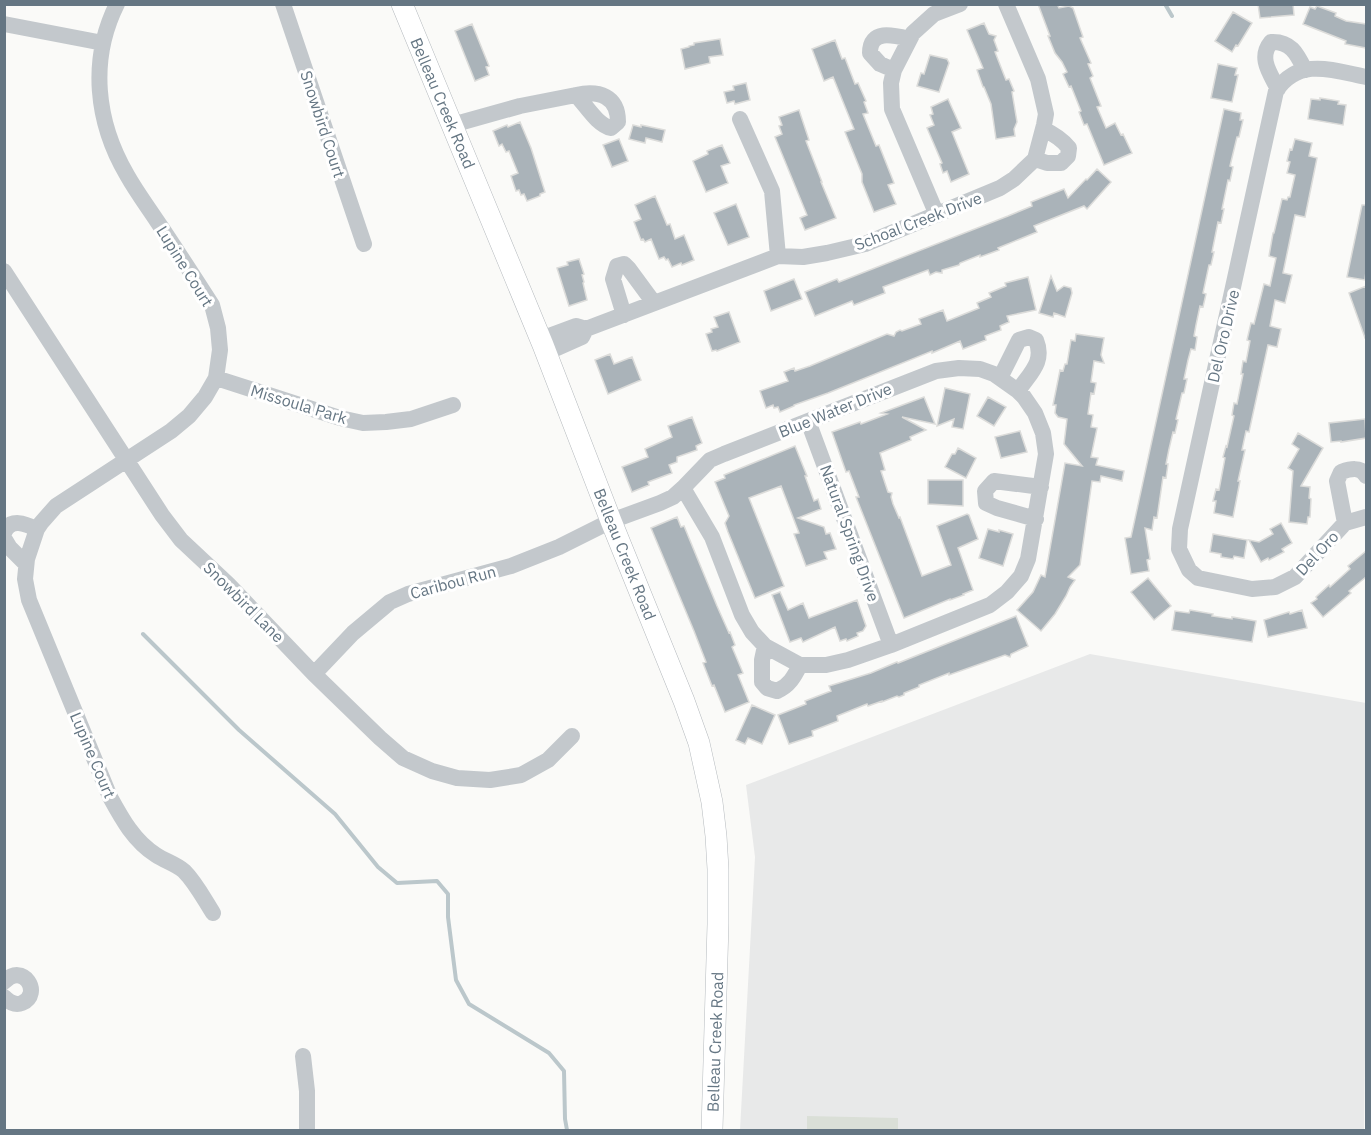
<svg xmlns="http://www.w3.org/2000/svg" width="1371" height="1135" viewBox="0 0 1371 1135" font-family="'IBM Plex Sans',sans-serif">
	<style>
		.built { fill: #e8e9e9 }
		.green { fill: #dadfd7 }
		.lines { fill: none; stroke-linecap: round; stroke-linejoin: round }
		.stream { stroke: #bbc7cb; stroke-width: 4 }
		.building { fill: #aab3b9; stroke: #dcdcda; stroke-width: 1.5 }
		.major-casing { stroke: #b5babe; stroke-width: 22 }
		.minor { stroke: #c3c8cc; stroke-width: 16 }
		.major { stroke: #fff; stroke-width: 21 }
		.labels { text-anchor: middle; dominant-baseline: central; stroke-width: 6; stroke-linejoin: round; paint-order: stroke }
		.street-label { font-size: 16px; fill: #657683; stroke: #fff }
	</style>
	<rect width="100%" height="100%" fill="#fafaf8"/>
	<path class="built" d="M1090,654L1366,703V980L1364,1130H740L755,857L746,785Z"/>
	<path class="green" d="M807,1116L898,1118V1130H807Z"/>
	<g class="lines">
		<path class="stream" d="M1165,4L1172,16
			M143,634L239,730L335,814L378,867L397,883L437,881L448,894V917L456,980L469,1004L549,1053L564,1071L565,1119L567,1130"/>
	</g>
	<path class="building" d="M1038,4H1057L1059,8L1069,6L1073,8L1083,37L1080,38L1091,63L1088,64L1093,76L1090,78L1101,106L1097,107L1106,128L1115,123L1121,135L1123,134L1132,153L1104,165L1087,124L1084,125L1079,112L1081,111L1071,86L1069,87L1063,74L1067,72L1062,62L1055,53L1048,36H1050Z
		M1258,4H1293L1294,15L1260,18Z
		M1317,6L1336,13L1335,16L1346,21L1366,24V48L1345,44L1346,41L1303,24L1310,7L1315,9Z
		M1233,12L1252,23L1238,46L1236,45L1232,52L1215,41Z
		M984,23L989,34L996,36L994,40L998,51L995,52L1006,80L1009,79L1014,91L1012,92L1017,122L1014,129L1015,136L996,139L991,104L984,87H983L977,70L983,68L967,30Z
		M472,24L489,66L486,67L489,75L475,81L455,31Z
		M720,39L723,55L709,57L710,63L685,69L681,49L689,47V46L694,45V43Z
		M835,40L842,59L845,58L855,84L858,83L866,101L864,102L868,113L863,114L876,146L879,145L894,183L888,185L896,204L874,212L862,182V174L845,132L854,129L833,77L824,81L812,49Z
		M930,55L947,59L949,63L939,92L917,86L921,73L924,74Z
		M1218,64L1237,68L1235,75H1238L1232,102L1211,98Z
		M746,83L750,100L735,104L734,101L727,103L724,92L734,90L733,86Z
		M1320,98L1339,101L1338,104L1346,105L1343,125L1308,119L1311,99L1320,100Z
		M948,99L961,128L952,132L969,174L951,182L947,171L943,173L940,164L942,163L927,128L934,125L930,115L933,114L931,107Z
		M1224,109L1241,113L1240,120H1243L1239,137H1237L1230,166L1233,167L1230,181L1228,180L1222,209H1224L1221,223L1218,222L1212,252H1214L1211,265H1209L1203,293L1206,294L1203,307L1200,306L1196,325L1194,336L1197,337L1195,350L1191,349L1188,360L1184,379H1187L1184,393H1182L1176,419L1178,420L1175,433L1173,432L1169,449L1166,464H1168L1166,478L1163,477L1157,518L1154,517L1152,530L1145,528L1150,559L1147,560L1149,571L1131,574L1125,538L1131,537Z
		M799,110L809,140L806,141L822,182H821L836,218L805,230L800,218L807,215L775,137L782,134L779,126L782,125L779,117Z
		M520,122L531,148L545,192L540,194V196L527,201L524,194L521,195L519,190L516,191L511,176L518,173L509,151L506,152L502,144L499,146L493,131L507,125L508,127Z
		M633,125L641,127V125L665,130L662,142L646,138L645,143L629,139Z
		M619,139L628,161L612,167L603,145Z
		M1295,139L1312,143L1309,156L1317,158L1305,217L1295,215L1283,273L1292,275L1285,303L1275,300L1270,326L1281,329L1277,347L1268,345L1249,432L1246,431L1242,450H1245L1238,481H1240L1233,517L1214,513L1216,501H1213L1216,489L1219,490L1225,458L1223,457L1226,446L1227,447L1234,416L1232,415L1234,403L1237,404L1243,374H1241L1243,361L1246,362L1250,341L1247,340L1251,323L1254,324L1264,284L1270,286L1276,258L1269,256L1273,233H1274L1282,199L1287,200L1288,197H1290L1295,175L1287,173L1290,162L1287,161L1290,149L1292,150Z
		M722,145L730,163L721,166L728,183L706,192L693,161L708,154L707,151Z
		M1097,169L1111,182L1087,209L1084,206L1034,226L1037,232L998,248L999,250L980,257V255L960,263L959,265L942,270V273L936,272L930,275L928,270L883,287L885,293L854,305L852,301L815,316L805,292L837,279L839,282L1008,216L1032,206L1031,202L1064,189L1068,198L1086,179L1087,180Z
		M655,196L667,225L670,224L675,239L684,235L694,260L682,265L681,263L672,267L668,259L666,260L664,257L659,259L651,239L645,242L643,239L641,240L634,222L641,219L635,205Z
		M736,204L749,237L728,245L714,213Z
		M1362,205H1366V271L1365,280L1347,277Z
		M579,259L584,274L582,275L584,282L583,283L587,300L569,306L557,268L568,265L567,262Z
		M1051,276L1057,291L1064,286L1071,288L1072,293L1065,317L1054,313L1053,317L1039,313Z
		M1028,277L1036,310L1007,316L1009,322L1000,326L1001,330L985,336L986,340L963,349L960,341L932,353V351L828,393L794,405V406L780,412L778,407L774,408L773,405L766,408L760,391L788,381L784,372L794,368L795,371L810,366L887,334L894,336L896,332L900,330L902,331L921,324L919,319L943,310L947,321L979,308L977,303L991,297L989,293L1006,286L1005,283Z
		M794,279L802,299L771,311L764,291Z
		M1366,286V337L1365,338L1349,293Z
		M729,312L740,342L717,351L716,350L712,351L706,334L712,332L711,329L718,327L714,317Z
		M1076,334L1104,338L1101,355L1104,363L1094,361L1091,382L1096,383L1094,394L1091,393L1088,414L1093,415L1091,427L1097,428L1091,457L1098,458L1096,465L1124,471L1122,481L1101,476L1100,482L1092,481L1080,565L1068,577L1075,580L1070,587L1066,596L1055,614L1041,631L1017,610L1033,592L1041,575L1045,577L1065,463L1082,466L1064,444L1067,419L1058,417L1055,413L1056,405H1053L1060,370L1063,371L1065,364H1067L1071,340L1075,341Z
		M610,354L614,364L632,357L641,380L608,394L595,360Z
		M945,388L970,394L963,429L952,427L954,419L937,426Z
		M924,397L935,424L902,417L926,430L910,437L911,440L880,453L885,470L881,471L888,492L892,493L891,497L893,504L899,518L900,517L922,576L951,565L937,526L967,514L969,515L978,539L958,548L973,590L963,594L964,595L950,600V599L904,618L856,497H859L849,471L846,472L832,432L860,422L861,424L887,414L881,413Z
		M988,397L1006,407L994,426L977,416Z
		M692,417L702,443L696,446L697,450L677,457V462L669,465L672,473L648,482L649,485L632,492L622,467L648,457L645,449L672,437L668,426Z
		M1365,419L1366,438L1341,442V441L1331,442L1329,423Z
		M1020,431L1027,452L1001,458L995,437Z
		M1298,433L1323,448L1301,486L1310,487L1309,498L1311,499L1310,517H1308L1307,524L1289,522L1293,471L1288,468L1299,449L1292,444Z
		M795,446L807,476H805L814,501L818,499L821,509L798,518L824,527L826,534L830,533L836,549L824,552L827,559L806,566L794,534L799,533L781,486L749,498L784,586L755,598L728,532L725,523L729,516L715,482L725,478L724,475Z
		M958,448L976,458L966,478L945,467L952,454H955Z
		M928,480H963V506L928,504Z
		M677,517L681,527L684,526L717,606L729,633L730,632L735,645L732,647L743,673L738,675L749,702L725,712L714,685L712,686L703,663L706,662L694,631L651,528Z
		M1281,523L1292,543L1282,549L1284,552L1269,560L1268,558L1261,562L1249,540L1259,542L1273,534L1270,529Z
		M988,529L999,532V530L1013,534L1003,566L979,558Z
		M1213,534L1247,540L1244,558L1234,556L1233,559L1221,557V554L1210,552Z
		M1366,551V577L1349,591L1351,593L1323,617L1311,603L1317,599L1316,597L1329,585L1330,587L1350,569L1348,566Z
		M1148,578L1171,606L1154,620L1131,592Z
		M780,592L788,610L803,603L809,618L857,600L866,626L863,631L857,633L858,636L847,641L846,639L840,641L835,627L803,642L801,638L790,642L772,595Z
		M1190,610L1213,614L1212,616L1232,619V617L1256,621L1252,642L1172,630L1175,611L1189,613Z
		M1302,610L1307,628L1268,637L1264,620L1289,612L1290,614Z
		M1016,616L1028,646L1011,654L1010,657L1005,655L949,675V673L919,685V687L904,693V695L899,697L897,696L882,702V701L868,706L867,704L837,716L838,721L812,731L813,736L789,744L778,715L806,704L805,701L831,691L829,686L871,673L897,662L898,663Z
		M752,705L775,715L762,744L748,738L745,744L736,740Z"/>
	<g class="lines">
		<g class="major-casing">
			<path id="major" d="M402,4L543,345L611,521L684,701L699,743L712,802L716,836L718,869V924L712,1130"/>
		</g>
		<path class="minor" d="M117,4C89,60 96,122 127,175C136,191 147,206 157,221C176,249 194,277 212,305L218,328L220,350L216,378L205,397L189,416L171,431L56,506L41,523L37,529L27,559L25,579L29,600L110,797C122,819 134,841 156,855C165,861 176,864 184,871C196,883 204,899 213,913
			M283,4L364,244
			M4,24L103,43
			M894,70L880,64L870,53C870,29 893,35 909,39
			M1366,77C1332,70 1299,57 1276,91L1180,529L1179,549L1189,570L1198,578L1252,589L1275,587L1295,577L1345,523L1366,517
			M1278,89C1270,73 1258,58 1271,42C1291,41 1297,54 1305,70
			M740,119L772,191L778,256
			M452,125L520,106L576,95C599,90 618,96 618,122L611,128C597,125 586,105 576,95
			M1035,159L1047,163H1061L1068,156L1069,148C1062,139 1054,134 1043,129
			M937,215L892,109L891,83L894,70L913,33L934,14L960,4
			M4,271L162,515L181,540L228,584L314,674L380,738L403,758L432,771L457,778L490,780L521,775L548,760L572,736
			M624,315L613,279L617,266L624,264L629,269L654,303
			M541,339L576,326L586,329L778,256L803,257L827,253L865,244L1000,188L1014,179L1035,159L1044,125L1046,114L1038,79L1006,4
			M546,353L582,337L586,329
			M216,378L340,418L363,423L386,422L411,419L453,405
			M1000,378L1019,340L1029,337L1036,340C1045,362 1030,373 1018,391
			M808,421L891,645
			M1036,519L997,508L986,503L985,491L994,481L1041,487
			M1345,523L1337,481L1341,472C1350,469 1361,466 1366,476
			M4,533C10,517 26,524 37,529
			M4,538L10,548L26,564
			M765,646L762,660V682L767,688L777,691C789,686 794,677 800,665
			M314,674L353,633L390,602L408,594L511,566L559,547L611,521L660,503L673,497L683,488L710,460L724,454L936,371L959,368L980,369L994,374L1018,391L1024,397L1035,413L1043,433L1046,454L1028,559L1021,576L1007,592L990,605L891,645L848,660L826,665H800L765,646L752,632L742,615L712,537L683,488
			M4,982C23,961 43,994 22,1003C15,1006 9,1002 4,997
			M303,1056L307,1091V1130"/>
		<use href="#major" class="major"/>
	</g>
	<g class="labels">
		<g class="street-label">
			<text transform="translate(443 103) rotate(67)">Belleau Creek Road</text>
			<text transform="translate(323 124) rotate(72)">Snowbird Court</text>
			<text transform="translate(918 221) rotate(-21)">Schoal Creek Drive</text>
			<text transform="translate(185 266) rotate(58)">Lupine Court</text>
			<text transform="translate(1223 336) rotate(-77)">Del Oro Drive</text>
			<text transform="translate(299 404) rotate(17)">Missoula Park</text>
			<text transform="translate(835 410) rotate(-22)">Blue Water Drive</text>
			<text transform="translate(850 533) rotate(70)">Natural Spring Drive</text>
			<text transform="translate(1317 553) rotate(-47)">Del Oro</text>
			<text transform="translate(625 554) rotate(68)">Belleau Creek Road</text>
			<text transform="translate(453 582) rotate(-15)">Caribou Run</text>
			<text transform="translate(244 602) rotate(45)">Snowbird Lane</text>
			<text transform="translate(93 755) rotate(67)">Lupine Court</text>
			<text transform="translate(715 1042) rotate(-88)">Belleau Creek Road</text>
		</g>
	</g>
	<rect width="1371" height="1135" fill="none" stroke="#657683" stroke-width="12"/>
</svg>
